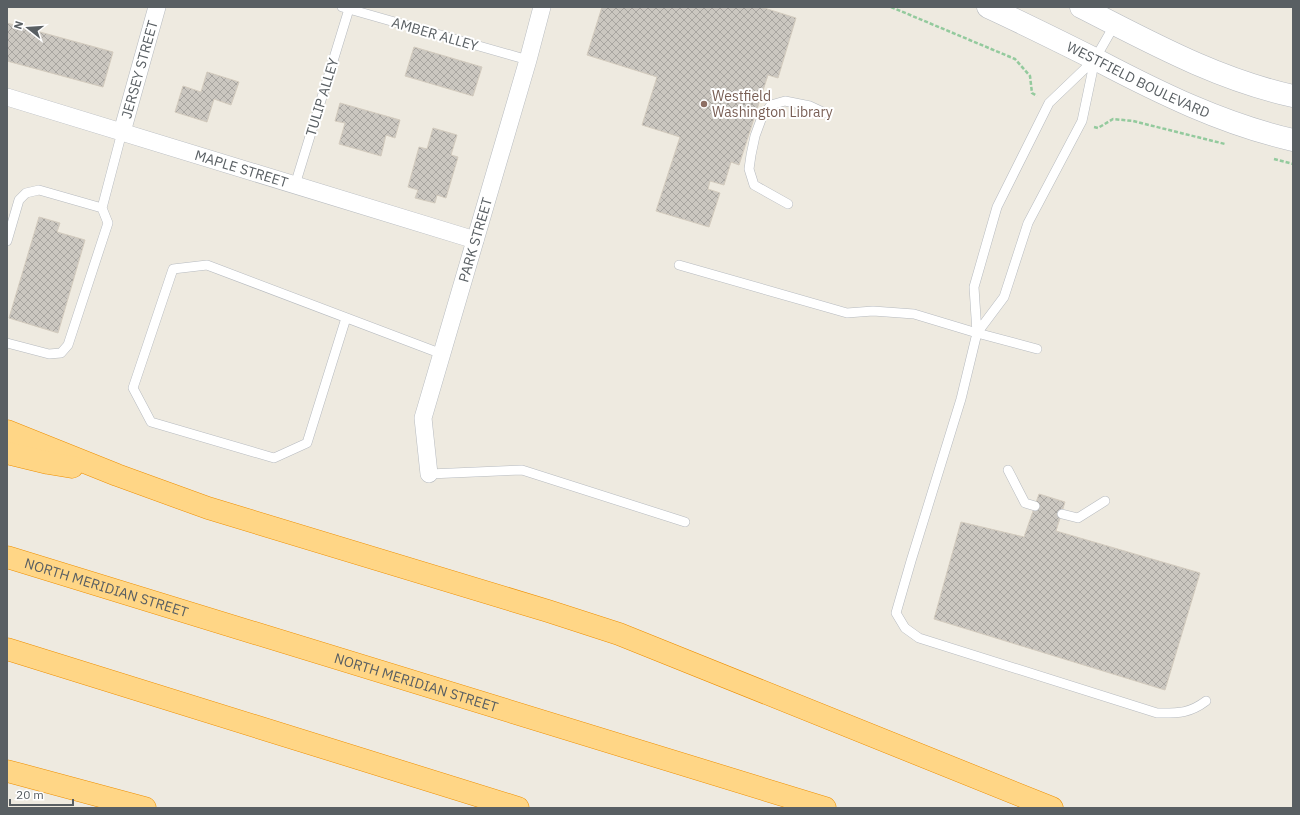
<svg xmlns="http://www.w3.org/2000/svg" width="1300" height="815" viewBox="0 0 1300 815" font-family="'IBM Plex Sans',sans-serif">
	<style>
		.building { fill: url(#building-cross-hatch); stroke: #d3cbbe }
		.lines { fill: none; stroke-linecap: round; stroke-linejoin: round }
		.service-casing { stroke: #b6babf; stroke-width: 10 }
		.minor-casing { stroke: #b6babf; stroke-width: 18 }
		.tertiary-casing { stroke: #b6babf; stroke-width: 23 }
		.motorway-casing { stroke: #ee8f00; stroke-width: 23 }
		.path { stroke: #93ca9d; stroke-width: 2.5; stroke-dasharray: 4 2; stroke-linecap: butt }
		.service { stroke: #fff; stroke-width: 9 }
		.minor { stroke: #fff; stroke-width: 17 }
		.tertiary { stroke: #fff; stroke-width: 22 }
		.motorway { stroke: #ffd686; stroke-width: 22 }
		.education-dot { fill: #8d6e63; stroke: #fff; stroke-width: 1.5 }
		.labels { text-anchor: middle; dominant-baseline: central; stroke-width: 4; stroke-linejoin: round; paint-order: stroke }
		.street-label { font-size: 14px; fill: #595f63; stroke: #fff }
		.education-label { font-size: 14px; fill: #785e54; stroke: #fff; text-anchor: start }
	</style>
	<defs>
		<pattern id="building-cross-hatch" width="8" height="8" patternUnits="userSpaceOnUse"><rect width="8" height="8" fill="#cbc7c0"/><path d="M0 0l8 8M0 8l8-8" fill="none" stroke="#a8a5a0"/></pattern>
	</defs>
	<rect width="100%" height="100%" fill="#eeeae0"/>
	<path class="building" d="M602,7H761L796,18L778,78L768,75L739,165L731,162L724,185L710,181L708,189L720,193L709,227L656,211L680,137L642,125L657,77L587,55Z
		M7,23L113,52L103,87L7,61Z
		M414,47L482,67L473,96L405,76Z
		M207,72L239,82L231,105L214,99L207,122L175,112L183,86L201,92Z
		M340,103L400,120L395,138L386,135L381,156L339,144L345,123L335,121Z
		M433,128L457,135L451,155L458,157L446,198L437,195L435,203L415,198L418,190L408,187L419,147L427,149Z
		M39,217L60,223L57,232L85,240L58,333L9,318Z
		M1039,494L1065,502L1056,531L1200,573L1165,690L934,619L961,522L1024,537Z"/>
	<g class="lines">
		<g class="service-casing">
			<path id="service" d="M342,7L528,60
				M1115,24L1095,59L1049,103L997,207L974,287L977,333L961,399L911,561L896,613L905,628L919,638L1157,713C1177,713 1189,714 1206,701
				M295,185L349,9
				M788,204L754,185L749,169L751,155L755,136L762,117L771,105L785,101L810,106L825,113
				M7,241L19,200L26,193L39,190L102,208
				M679,265L847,313L873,311L914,314L977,333L1037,349
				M346,318L307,443L274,458L151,422L133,388L173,269L207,265L442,354
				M977,333L1004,297L1028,223L1082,121L1095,59
				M7,343L49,354L61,353L68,345L108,223L102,208L122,132
				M1008,470L1025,503L1035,506
				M429,474L522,470L685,522
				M1062,514L1078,518L1105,501"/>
		</g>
		<g class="minor-casing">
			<g id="minor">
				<path id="s1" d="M7,97L475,240"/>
				<path id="s2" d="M122,132L157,7"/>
				<path id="s3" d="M429,474L423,418L528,60L542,7"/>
			</g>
		</g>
		<g class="tertiary-casing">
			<g id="tertiary">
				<path id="s4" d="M988,7C1025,24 1061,42 1097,60C1160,93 1223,124 1293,140"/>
				<path d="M1081,7C1150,42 1216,79 1293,96"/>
			</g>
		</g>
		<g class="motorway-casing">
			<g id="motorway">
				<path d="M7,431L117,475L208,508L548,611L619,634L1052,808"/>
				<path d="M7,453L48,463L72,467"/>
				<path id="s5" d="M7,557L825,808"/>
				<path d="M7,649L518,808"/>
				<path d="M7,771L145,808"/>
			</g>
		</g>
		<path class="path" d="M891,7L1015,59L1030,76L1032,93L1037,96
			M1094,127L1098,128L1113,119L1133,121L1225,144
			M1274,159L1293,164"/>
		<use href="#service" class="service"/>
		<use href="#minor" class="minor"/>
		<use href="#tertiary" class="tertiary"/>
		<use href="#motorway" class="motorway"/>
	</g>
	<circle class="education-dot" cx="704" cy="104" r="4"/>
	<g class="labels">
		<g class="street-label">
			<text transform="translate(435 34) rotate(16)">AMBER ALLEY</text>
			<text stroke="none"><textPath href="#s2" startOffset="65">JERSEY STREET</textPath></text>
			<text stroke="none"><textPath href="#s4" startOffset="167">WESTFIELD BOULEVARD</textPath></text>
			<text transform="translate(322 97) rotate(-73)">TULIP ALLEY</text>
			<text stroke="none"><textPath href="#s1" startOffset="245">MAPLE STREET</textPath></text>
			<text stroke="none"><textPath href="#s3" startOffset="242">PARK STREET</textPath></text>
			<text stroke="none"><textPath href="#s5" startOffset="104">NORTH MERIDIAN STREET</textPath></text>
			<text stroke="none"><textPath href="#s5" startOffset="428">NORTH MERIDIAN STREET</textPath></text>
		</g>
		<g class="education-label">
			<text x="712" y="96">Westfield<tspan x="712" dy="16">Washington Library</tspan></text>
		</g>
	</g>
	<rect width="1300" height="815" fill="none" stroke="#595f63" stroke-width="16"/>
	<g transform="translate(28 28) rotate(287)" stroke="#ffffff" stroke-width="3" paint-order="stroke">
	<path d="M0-3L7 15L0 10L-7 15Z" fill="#595f63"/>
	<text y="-6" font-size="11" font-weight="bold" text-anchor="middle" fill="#595f63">N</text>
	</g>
	<path d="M10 799v6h63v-6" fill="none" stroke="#595f63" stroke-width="2"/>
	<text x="16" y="799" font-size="12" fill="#595f63" stroke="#ffffff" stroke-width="3" paint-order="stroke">20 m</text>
</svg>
